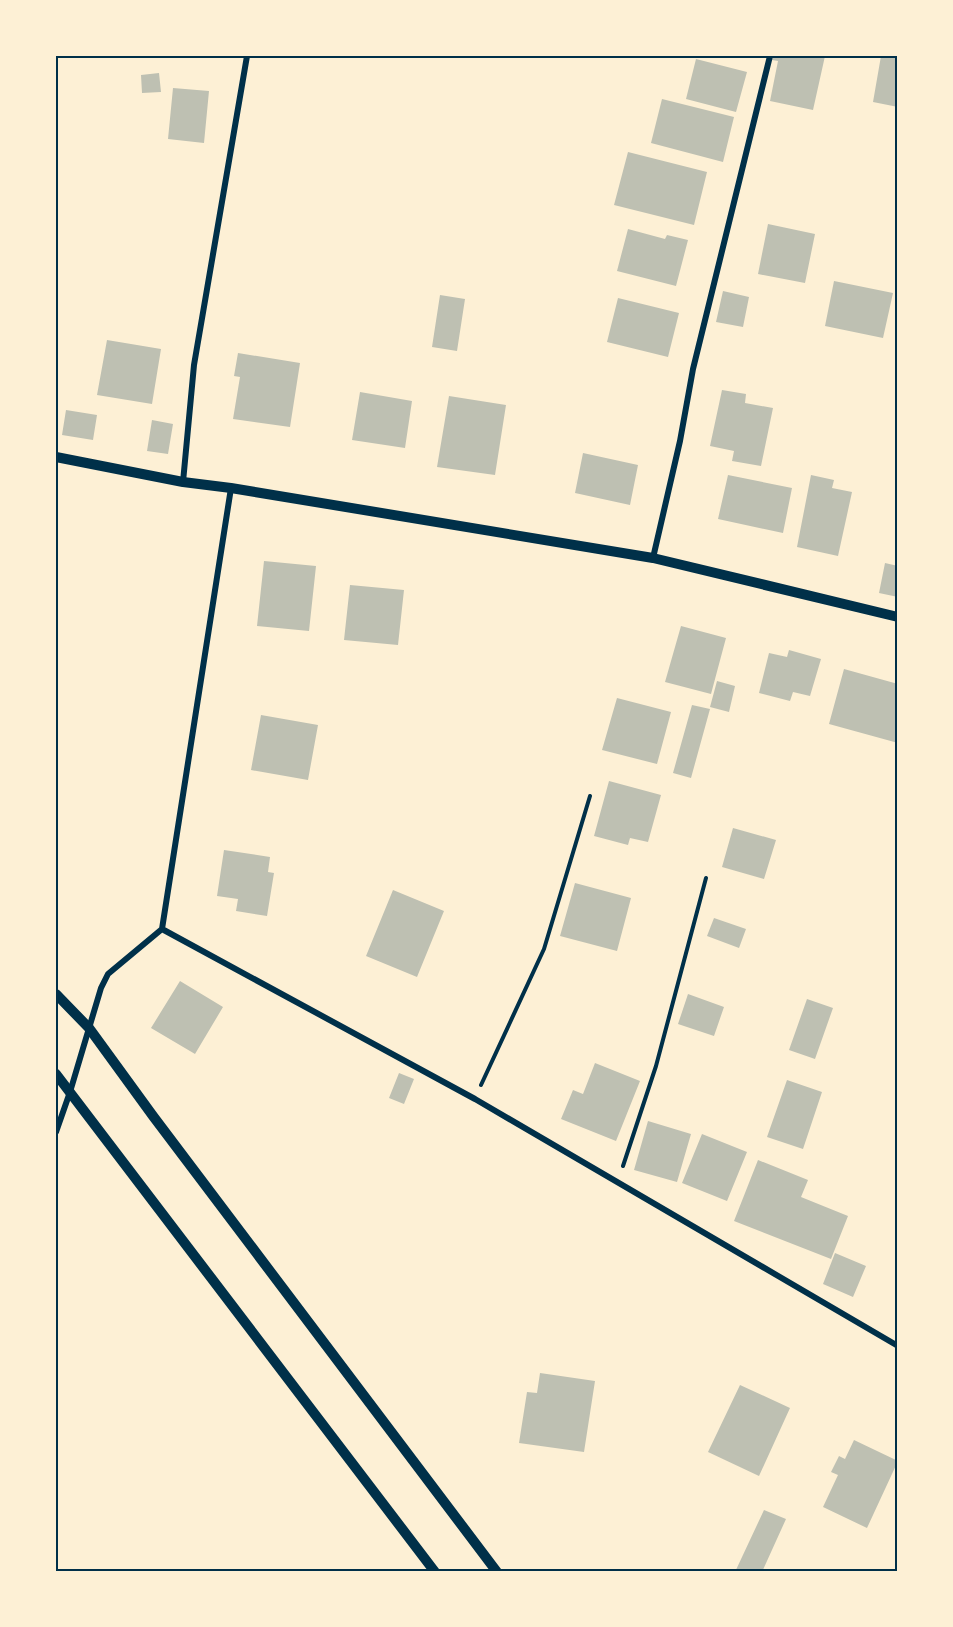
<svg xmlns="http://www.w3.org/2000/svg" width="953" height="1627" viewBox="0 0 953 1627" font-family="'Fira Sans',sans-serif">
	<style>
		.building { fill: #bec0b2 }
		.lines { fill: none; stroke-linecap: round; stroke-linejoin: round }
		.path { stroke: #003049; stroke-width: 4 }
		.minor { stroke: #003049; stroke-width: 6 }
		.tertiary { stroke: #003049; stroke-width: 10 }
		.neatline { fill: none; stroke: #003049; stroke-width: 2 }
	</style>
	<rect width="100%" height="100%" fill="#fdf0d5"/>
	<path class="building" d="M773,56H825L813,110L770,101L778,61L772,60Z
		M881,56H898V107L873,102Z
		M696,59L747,72L736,112L686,99Z
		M159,73L161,92L142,93L141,75Z
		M173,88L209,91L204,143L168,139Z
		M662,99L734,117L723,162L651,143Z
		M628,152L707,172L694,225L614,205Z
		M768,224L815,234L805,283L758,274Z
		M628,229L665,239L667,235L688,240L676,286L617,271Z
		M834,281L893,293L883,338L825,326Z
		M723,291L749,297L743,327L716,322Z
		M440,295L465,299L457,351L432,347Z
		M618,298L679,313L668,357L607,342Z
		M107,340L161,349L152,404L97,395Z
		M238,353L300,363L290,427L233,419L240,377L234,376Z
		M722,390L746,394L745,403L773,408L761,466L732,461L734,451L710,446Z
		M360,392L412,401L405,448L352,440Z
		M449,396L506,405L495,475L437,467Z
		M66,410L97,415L93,440L62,435Z
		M152,420L173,424L168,454L147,451Z
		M583,453L638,465L630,505L575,493Z
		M728,475L792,488L783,533L718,519Z
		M811,475L834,480L832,488L852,492L838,556L797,547Z
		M264,561L316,566L309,631L257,626Z
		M885,563L898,566V597L879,593Z
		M350,585L404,590L398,645L344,640Z
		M681,626L726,638L711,694L665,682Z
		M789,650L821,659L810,696L793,692L790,701L759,693L769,653L787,657Z
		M844,669L898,684V743L829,724Z
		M717,681L735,686L729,712L710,707Z
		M617,698L671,712L657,764L602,750Z
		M692,705L710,709L691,778L673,773Z
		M261,715L318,725L308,780L251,770Z
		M609,781L661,795L648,842L630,838L628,845L594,836Z
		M733,828L776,840L764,879L722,867Z
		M224,850L270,857L268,872L274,873L267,916L236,911L238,899L217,896Z
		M575,883L631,898L617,951L560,936Z
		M393,890L444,911L417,977L366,956Z
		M714,918L746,929L739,948L707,936Z
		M180,981L223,1007L195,1054L151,1028Z
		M688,994L724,1007L714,1036L678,1024Z
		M807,999L833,1008L815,1059L789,1050Z
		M595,1063L640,1081L616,1141L561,1119L573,1090L583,1094Z
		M399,1073L414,1079L404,1104L389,1098Z
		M787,1080L822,1092L803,1149L767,1137Z
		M648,1121L691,1134L677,1182L634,1170Z
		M702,1134L747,1152L727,1201L682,1183Z
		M758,1160L808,1180L801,1197L848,1216L831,1259L734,1221Z
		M835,1253L866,1266L853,1297L823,1284Z
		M540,1373L595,1381L584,1452L519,1443L527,1392L537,1393Z
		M740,1385L790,1408L759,1476L708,1452Z
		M854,1440L898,1461L867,1528L823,1507L838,1475L831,1472L839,1456L845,1459Z
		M764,1510L786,1519L762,1572H735Z"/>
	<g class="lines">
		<path class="path" d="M481,1085L544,949L590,796
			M623,1166L656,1066L706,878"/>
		<path class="minor" d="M183,482L194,365L247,56
			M653,558L680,441L693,369L770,56
			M162,929L475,1099L898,1346
			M56,1132L70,1092L101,988L108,974L162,929L231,488"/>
		<path class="tertiary" d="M56,457L183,482L231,488L653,558L898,617
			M56,994L89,1028L153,1116L497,1572
			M56,1074L435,1572"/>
	</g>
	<rect width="953" height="1627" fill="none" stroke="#fdf0d5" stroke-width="114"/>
	<rect x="57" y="57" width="839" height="1513" class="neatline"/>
</svg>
